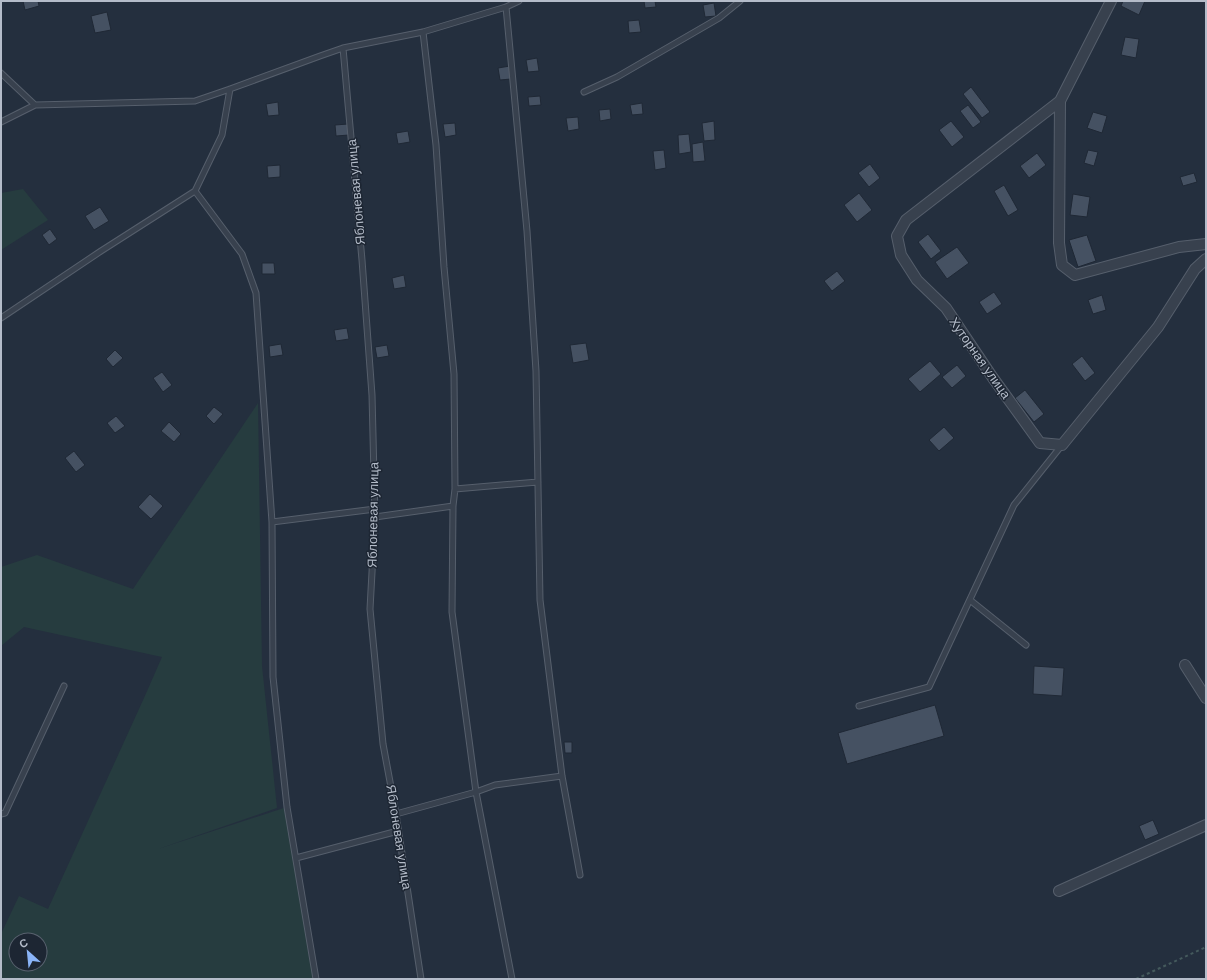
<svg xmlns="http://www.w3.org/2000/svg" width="1207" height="980" viewBox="0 0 1207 980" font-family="Arial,sans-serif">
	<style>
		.green { fill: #263c3f; fill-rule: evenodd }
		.building { fill: #455162; stroke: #1f2835 }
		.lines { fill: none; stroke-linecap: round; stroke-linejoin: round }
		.service-casing { stroke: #565f6c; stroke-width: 7 }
		.minor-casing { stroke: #565f6c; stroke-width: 12 }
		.path { stroke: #44595c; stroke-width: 2; stroke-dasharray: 3 3; stroke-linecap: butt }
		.service { stroke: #38414e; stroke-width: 5 }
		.minor { stroke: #38414e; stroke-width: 10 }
		.labels { text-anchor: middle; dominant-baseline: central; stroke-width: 3; stroke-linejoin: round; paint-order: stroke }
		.street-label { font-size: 13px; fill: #b4bcc9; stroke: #1d2633 }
	</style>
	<rect width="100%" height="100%" fill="#242f3e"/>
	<path class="green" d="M23,189L48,220L1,250V193Z
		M258,403L262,666L277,808L158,849L287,807L316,979H1V934L19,896L48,909L144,698L162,657L24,627L1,646V567L37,555L133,589ZM16,940H40V964H16Z"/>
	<path class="building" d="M23,1H38L39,6L25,10Z
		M644,1H655L656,7L645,8Z
		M1123,1H1145L1139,15L1121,6Z
		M714,3L716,16L705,17L703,5Z
		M107,12L111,30L95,33L91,16Z
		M639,20L641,32L629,33L628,21Z
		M1125,37L1139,39L1136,58L1121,55Z
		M537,58L539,71L528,72L526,60Z
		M510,66L511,79L500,80L498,68Z
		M971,87L990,112L982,118L963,94Z
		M540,96L541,105L529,106L528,97Z
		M278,102L279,115L268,116L266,104Z
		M642,103L643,114L632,115L630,105Z
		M968,105L981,122L973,128L960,111Z
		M610,109L611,119L600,121L599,110Z
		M1093,112L1107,116L1102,133L1087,128Z
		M578,117L579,129L568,131L566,118Z
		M714,121L715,140L704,141L702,123Z
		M951,121L964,137L952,147L939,130Z
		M455,123L456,135L445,137L443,124Z
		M348,124L349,135L336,136L335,125Z
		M408,131L410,142L398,144L396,133Z
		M689,134L691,152L679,154L678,135Z
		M703,142L705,161L693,162L692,144Z
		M664,150L666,168L655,170L653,151Z
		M1088,150L1098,152L1094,166L1084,163Z
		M1037,153L1046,165L1029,178L1020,166Z
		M870,164L880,178L869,187L858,173Z
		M280,165V177L268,178L267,166Z
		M1194,173L1197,182L1183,186L1180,177Z
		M1004,185L1018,210L1008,216L994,191Z
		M859,193L872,210L857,222L844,205Z
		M1073,194L1090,197L1087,217L1070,215Z
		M100,207L109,221L94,230L85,216Z
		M50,229L57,239L49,245L42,235Z
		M928,234L941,251L931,259L918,242Z
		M1087,235L1096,261L1078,267L1069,240Z
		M957,247L969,263L947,279L935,262Z
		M262,263H274L275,274H262Z
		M837,271L845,281L832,291L824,281Z
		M404,275L406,287L394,289L392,278Z
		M994,292L1002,304L987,314L979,302Z
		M1102,295L1106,310L1093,314L1088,300Z
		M347,328L349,339L336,341L334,330Z
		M586,343L589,360L573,363L570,345Z
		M281,344L283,355L270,357L269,346Z
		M387,345L389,356L377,358L375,347Z
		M115,350L123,358L113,367L106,359Z
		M1082,356L1095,373L1085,381L1072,364Z
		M930,361L941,374L920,392L908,379Z
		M957,365L966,376L952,388L942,377Z
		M162,372L172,385L163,392L153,378Z
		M1025,390L1044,414L1034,422L1015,398Z
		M214,407L223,414L214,424L206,416Z
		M116,416L125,426L115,433L107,423Z
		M169,422L181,434L174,442L161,431Z
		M944,427L954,438L939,451L929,440Z
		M74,451L85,465L76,472L65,458Z
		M150,494L163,506L151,519L138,507Z
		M1034,666L1064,668L1062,696L1033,694Z
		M935,705L944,736L847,764L838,733Z
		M564,742H572V753H565Z
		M1153,820L1159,834L1145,840L1139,826Z"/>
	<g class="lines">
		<g class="service-casing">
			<path id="service" d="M506,7L527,231L536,371L540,600L562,776L580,875
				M423,32L436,145L444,267L454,374L455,489L453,506L452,612L476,792L512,979
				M343,48L362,260L372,395L375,517L370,609L383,744L396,814L421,979
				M1,73L35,105L195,101L230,89L320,56L343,48L423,32L506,7L519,1
				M230,89L222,135L195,191L242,254L256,293L272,522L273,677L287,807L316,979
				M584,92L617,77L719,18L740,1
				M1,122L35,105
				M1,318L101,251L195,191
				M455,489L538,482
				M375,517L453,506
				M272,522L375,509
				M970,600L1026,645
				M859,706L929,687L1014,505L1062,445
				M1,814L5,813L64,686
				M396,814L476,792L495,785L562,776
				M296,858L398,831"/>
		</g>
		<g class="minor-casing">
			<path id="minor" d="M1111,1L1060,101L1059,243L1062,265L1075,275L1179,247L1206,244
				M1060,101L906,220L897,236L901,255L917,280L946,308L993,378L1040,443L1062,445L1158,327L1195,269L1206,259
				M1185,665L1206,698
				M1059,891L1206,825"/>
		</g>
		<path class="path" d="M1136,979L1206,947"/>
		<use href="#service" class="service"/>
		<use href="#minor" class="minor"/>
	</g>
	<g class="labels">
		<g class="street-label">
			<text transform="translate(356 192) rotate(-95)">Яблоневая улица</text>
			<text transform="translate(980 358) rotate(55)">Хуторная улица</text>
			<text transform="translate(373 515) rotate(-89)">Яблоневая улица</text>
			<text transform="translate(399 837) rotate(81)">Яблоневая улица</text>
		</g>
	</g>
	<rect width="1207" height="980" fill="none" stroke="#b4bcc9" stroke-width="4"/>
	<g transform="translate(28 952) rotate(333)"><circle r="19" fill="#1d2633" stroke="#59626f"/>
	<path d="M0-3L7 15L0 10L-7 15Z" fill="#8ab4f8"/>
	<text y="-6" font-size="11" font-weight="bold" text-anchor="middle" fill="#b4bcc9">С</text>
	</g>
</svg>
